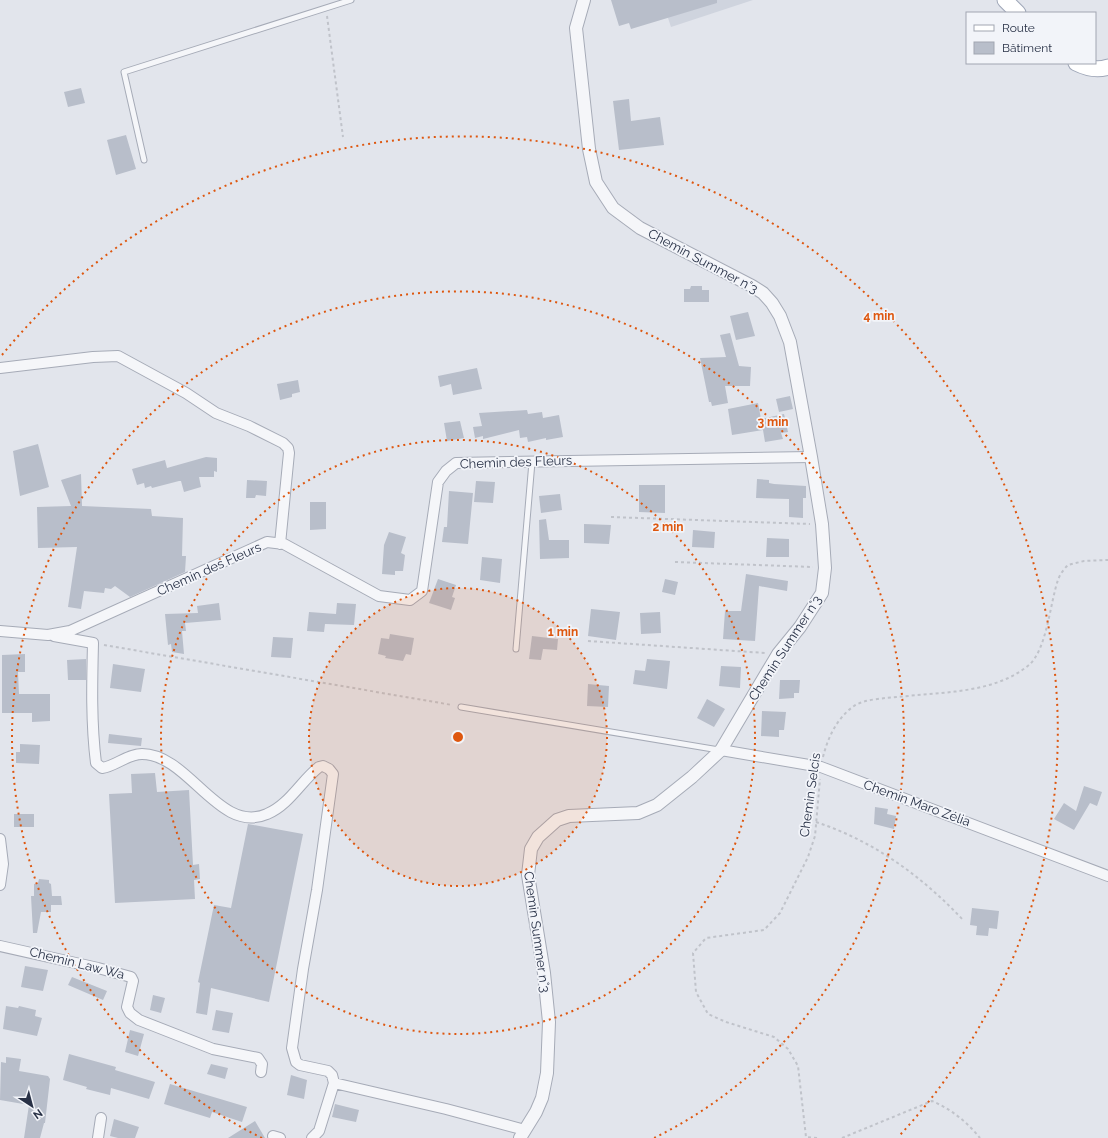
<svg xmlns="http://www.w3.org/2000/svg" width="1108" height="1138" viewBox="0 0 1108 1138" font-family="Raleway,sans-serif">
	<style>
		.built { fill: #cfd4de }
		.building { fill: #b8beca }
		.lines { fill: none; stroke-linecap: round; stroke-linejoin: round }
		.service-casing { stroke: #a6abb7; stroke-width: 7 }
		.minor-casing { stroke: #a6abb7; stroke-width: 12 }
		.tertiary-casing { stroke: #a6abb7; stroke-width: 14 }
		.primary-casing { stroke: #a0a8b9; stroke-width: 17 }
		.path { stroke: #c0c3ca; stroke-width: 2; stroke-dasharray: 3 3; stroke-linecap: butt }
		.service { stroke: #f5f6f9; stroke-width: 5 }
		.minor { stroke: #f5f6f9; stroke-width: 10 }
		.tertiary { stroke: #f5f6f9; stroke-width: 12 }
		.primary { stroke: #fff; stroke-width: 15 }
		.ring { fill: none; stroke: #de570f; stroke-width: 2; stroke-dasharray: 2 4 }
		.labels { text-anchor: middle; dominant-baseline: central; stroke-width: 3.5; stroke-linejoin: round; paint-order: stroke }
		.street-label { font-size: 13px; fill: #283146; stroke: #f2f4f9 }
		.centre { fill: #de570f; stroke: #f2f4f9; stroke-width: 2 }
		.ring-label { font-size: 12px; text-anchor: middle; font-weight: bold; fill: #de570f; stroke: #f2f4f9; stroke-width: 3.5; stroke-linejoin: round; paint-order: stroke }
	</style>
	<rect width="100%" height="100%" fill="#e2e5ec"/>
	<path class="built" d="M662,0H753L671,27Z"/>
	<path class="building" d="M611,0H717V3L631,29L629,23L619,26Z
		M81,88L85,103L68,107L64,92Z
		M629,99L631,121L660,117L664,145L619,150L613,101Z
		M126,135L136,169L116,175L107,140Z
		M691,286H702V290H709V302H684V289H690Z
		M748,312L755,336L736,340L730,316Z
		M730,333L739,366L751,367L750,386H725L728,403L712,406L711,402H709L700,358L726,357L720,335Z
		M477,368L482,389L453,395L451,384L440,387L438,376Z
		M298,380L300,392L292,394V397L280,400L277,384Z
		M790,396L793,409L779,412L776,399Z
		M758,403L761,419L784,414L788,432L781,433L783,439L765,442L763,430L732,435L728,409Z
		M527,410L528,414L542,412L543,418L559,415L563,437L546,440V438L528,442L527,437L520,438L519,430L483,439V436L475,438L473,427L482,426L479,413Z
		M460,421L464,438L447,441L444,423Z
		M38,444L49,487L20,496L13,451Z
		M206,457L217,458V472L214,471V477H199L201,487L184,492L181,481H179L152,488L151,486L145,488L144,483L137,485L132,469L165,460L167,468Z
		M81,474L82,506L151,509L152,516L183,518L182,556H186L185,572L130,597L115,586L111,589L105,588L104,593L84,591L81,609L68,607L77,547L38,548L37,507L71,506L61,480Z
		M757,479L769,480V483L774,484L806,486V498H803V518L789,517V499L756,498Z
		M247,480L267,481L266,496L256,495L255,498H246Z
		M476,481L495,482L493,503L474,502Z
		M639,485H665V513L639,512Z
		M449,491L473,493L468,544L442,542L444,527H447Z
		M560,494L562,510L541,513L539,496Z
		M310,502H326V529L310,530Z
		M546,519L549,540H569V558L540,559L539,520Z
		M584,524L611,525L609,544L584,543Z
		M693,530L715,532L714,548L692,547Z
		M389,532L406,537L401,553L405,555L403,571H395V575L382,574L384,545Z
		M767,538L789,539V557H766Z
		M482,557L502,559L500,583L480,580Z
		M746,574L788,581L787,591L759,586L755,641L723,639L725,611H741Z
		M438,579L456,585L452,597L455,598L451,610L429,603Z
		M665,579L678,582L675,595L662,592Z
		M219,603L221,620L185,623L186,631H182L184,654L172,652L171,644L168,645L165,614L198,613L197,606Z
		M337,603L356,604L354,625L325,624L324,632L307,631L309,612L336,614Z
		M591,609L620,612L616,640L588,636Z
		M660,612L661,633L641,634L640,613Z
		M390,634L414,638L411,655L406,654L403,661L385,658L386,656L378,654L381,638L389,639Z
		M532,636L558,639L557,650L543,649L541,660L529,659Z
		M273,637L293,638L291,658L271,657Z
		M25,654V672H18L19,694H50V721L32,722V713H2V655Z
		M86,659V680H68L67,660Z
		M647,659L670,661L667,689L633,684L635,670L645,671Z
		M113,664L145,669L141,692L110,688Z
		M721,666L741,667L740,688L719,686Z
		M780,680H800L799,693H794V698L779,699Z
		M588,684L609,686L608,707L587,706Z
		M707,699L725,709L714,727L697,718Z
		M762,711L786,712L784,730H779V737L761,736Z
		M109,734L142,738L141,746L108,743Z
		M20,744L40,745L39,764L16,763V752H20Z
		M155,773L157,792L189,790L193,865L199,864L200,879L194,880L195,899L115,903L109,794L132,793L131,774Z
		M1084,786L1102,792L1097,806L1090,803L1074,830L1054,819L1064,803L1076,811Z
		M875,807L888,809L887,814L896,816L894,829L874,824Z
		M14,814H34V827H14Z
		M248,824L303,834L269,1002L211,988L207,1015L196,1013L200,983L198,982L214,905L231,908Z
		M39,879L49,880V883L51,884L52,896H61L62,905H51V912H41L37,933H33L31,896H34V884L38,883Z
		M972,908L999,911L997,929L989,928L988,936L976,935L977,926L970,925Z
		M25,966L48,970L43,991L21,987Z
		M72,977L107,991L103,1000L68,985Z
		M153,995L165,998L161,1013L150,1010Z
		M6,1006L18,1008L19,1006L36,1010L35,1016L42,1018L37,1036L3,1029Z
		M216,1010L233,1013L229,1033L212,1030Z
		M130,1030L144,1034L138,1056L125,1052Z
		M69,1054L116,1067L115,1070L155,1082L149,1099L111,1088L110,1095L86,1089L87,1087L63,1080Z
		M6,1057L21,1059L19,1071L48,1076L50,1079L45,1123H44L40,1138H24L29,1105L0,1100L1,1062L6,1063Z
		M211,1064L228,1068L225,1079L207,1074Z
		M291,1075L307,1080L304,1099L287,1095Z
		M170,1084L247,1107L242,1122L212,1112L210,1118L164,1104Z
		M335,1104L359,1110L356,1122L332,1117Z
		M114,1119L139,1127L135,1138H118L110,1136Z
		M255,1121L265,1138H228Z"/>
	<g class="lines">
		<g class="service-casing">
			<path id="service" d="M144,160L124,72L351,0
				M516,649L532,462
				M461,707L719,750"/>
		</g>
		<g class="minor-casing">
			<path id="minor" d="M0,368L93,357L118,356L186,393L216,413L249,426L283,443L288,448L289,453L280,544
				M0,631L48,635L70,631L267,542L284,544L379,596L410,600L422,591L438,482L446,471L456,463L811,457
				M54,636L93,643C92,683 91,723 96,763L102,768C116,766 127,754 142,754C189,754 219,835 267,814C289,805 301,781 319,767L323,766L329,769L333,774L317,890L303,969L292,1048L296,1062L300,1065L328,1071L332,1075L334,1083L319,1131L312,1138
				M721,750L821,767L1108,876
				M0,839L3,864L0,885
				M0,946L98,968L131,977L133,981L127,1007L130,1013L139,1020L213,1049L258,1058L262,1064L261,1072
				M334,1083L446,1109L525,1130
				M273,1136L280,1138
				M98,1138L101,1118"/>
		</g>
		<g class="tertiary-casing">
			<path id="tertiary" d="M520,1138L536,1112L542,1098L547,1073L549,1022L544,973L528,875L531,849L538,837L557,820L569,816L638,813L657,805L692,777L721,750L778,654L800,627L822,593L825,568L822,524L811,457L790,342L780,316L772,303L763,293L752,286L640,228L613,208L596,182L589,149L576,28L584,0"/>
		</g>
		<g class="primary-casing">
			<path id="primary" d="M1005,0L1018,13
				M1076,63C1086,68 1097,71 1108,67"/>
		</g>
		<path class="path" d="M327,16L343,137
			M611,517L810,524
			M675,562L813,567
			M588,641L765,653
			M104,645L452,705
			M823,757C828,737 837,718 854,706C864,699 886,698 898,697C940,692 994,694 1029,665C1047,649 1050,603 1058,580C1060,574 1064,569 1068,565L1084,561L1108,560
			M816,822C874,841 923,877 964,921
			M817,1138L806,1137L798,1066L788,1049L774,1037L726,1022L708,1014L696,992L693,953L706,938L764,930L780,913L808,857L815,836L820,779
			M842,1138L932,1101C951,1109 967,1122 980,1138"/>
		<use href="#service" class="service"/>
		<use href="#minor" class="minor"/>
		<use href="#tertiary" class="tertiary"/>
		<use href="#primary" class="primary"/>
	</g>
	<circle cx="458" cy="737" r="149" fill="#de570f" fill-opacity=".12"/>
	<g class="ring">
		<circle cx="458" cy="737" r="149"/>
		<circle cx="458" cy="737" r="297"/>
		<path d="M262 1138A446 446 0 1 1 654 1138"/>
		<path d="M2 355A595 595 0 1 1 900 1135"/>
	</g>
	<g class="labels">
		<g class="street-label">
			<text transform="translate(703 261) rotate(28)">Chemin Summer n°3</text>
			<text transform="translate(516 462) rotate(-2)">Chemin des Fleurs</text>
			<text transform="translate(209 569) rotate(-24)">Chemin des Fleurs</text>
			<text transform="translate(785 648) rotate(-57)">Chemin Summer n°3</text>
			<text transform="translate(810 795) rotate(-82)">Chemin Selcis</text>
			<text transform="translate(917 803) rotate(20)">Chemin Maro Zélia</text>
			<text transform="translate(537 932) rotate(82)">Chemin Summer n°3</text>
			<text transform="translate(77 963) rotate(14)">Chemin Law Wa</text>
		</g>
	</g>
	<circle cx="458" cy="737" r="6" class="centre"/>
	<g class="ring-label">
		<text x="879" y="320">4 min</text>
		<text x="773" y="426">3 min</text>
		<text x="668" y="531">2 min</text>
		<text x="563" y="636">1 min</text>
	</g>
	<rect x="966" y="12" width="130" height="52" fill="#f2f4f9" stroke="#a1a6b1"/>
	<rect x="974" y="25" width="20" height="6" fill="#ffffff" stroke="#a1a6b1"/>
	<text x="1002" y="32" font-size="12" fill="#283146">Route</text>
	<rect x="974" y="42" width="20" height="12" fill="#b8beca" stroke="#a1a6b1"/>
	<text x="1002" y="52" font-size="12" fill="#283146">Bâtiment</text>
	<g transform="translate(32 1106) rotate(144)" stroke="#f2f4f9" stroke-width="3" paint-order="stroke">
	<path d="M0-3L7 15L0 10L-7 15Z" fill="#283146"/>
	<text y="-6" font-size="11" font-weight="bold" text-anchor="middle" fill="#283146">N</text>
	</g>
</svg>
